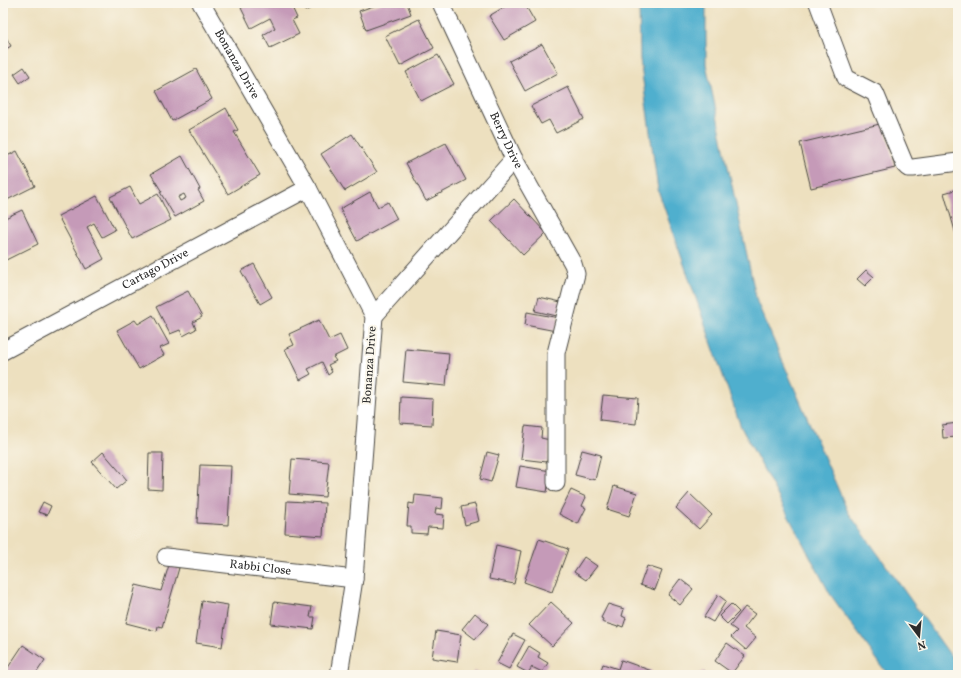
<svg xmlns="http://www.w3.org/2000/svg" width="961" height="678" viewBox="0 0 961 678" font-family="Vollkorn,serif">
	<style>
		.water { fill: #4fafce; stroke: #3d6d7c }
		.building { fill: #c59ab8; fill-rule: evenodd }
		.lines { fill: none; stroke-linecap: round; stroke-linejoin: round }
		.minor-casing { stroke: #484641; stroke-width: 19 }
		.minor { stroke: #fff; stroke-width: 17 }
		.labels { text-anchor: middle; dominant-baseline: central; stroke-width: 4; stroke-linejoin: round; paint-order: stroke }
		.street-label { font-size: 12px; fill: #2b2b2b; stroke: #fbf7ec }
	</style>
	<rect width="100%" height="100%" fill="#fbf7ec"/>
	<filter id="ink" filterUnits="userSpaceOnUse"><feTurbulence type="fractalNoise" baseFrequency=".025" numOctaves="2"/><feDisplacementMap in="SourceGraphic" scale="8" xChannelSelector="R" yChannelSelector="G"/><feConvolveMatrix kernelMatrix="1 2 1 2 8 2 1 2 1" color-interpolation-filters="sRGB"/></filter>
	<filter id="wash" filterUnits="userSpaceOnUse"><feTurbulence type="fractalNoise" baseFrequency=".012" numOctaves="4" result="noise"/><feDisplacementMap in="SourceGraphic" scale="16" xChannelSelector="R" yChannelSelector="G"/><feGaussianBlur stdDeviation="0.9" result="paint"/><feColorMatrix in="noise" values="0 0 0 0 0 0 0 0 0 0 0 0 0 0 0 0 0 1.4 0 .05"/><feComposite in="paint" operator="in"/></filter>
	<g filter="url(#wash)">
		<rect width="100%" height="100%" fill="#ede0bf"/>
		<path class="water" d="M639,3H706V64L757,302L848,512L958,666V675H888L830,594L741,427L658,190L640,59Z"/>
		<g id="blocks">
			<path class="building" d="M251,3H290L297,18L292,20L299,34L270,48L263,35L275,28L270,18L251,28L241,8Z
				M301,3H314L316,6L305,11Z
				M382,3H407L411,14L366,30L359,11Z
				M511,3H524L535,22L504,40L489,16Z
				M419,19L434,48L400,66L385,36Z
				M3,32L11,46L3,51Z
				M542,44L558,73L525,91L509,61Z
				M438,55L454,84L421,101L406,72Z
				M24,67L30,76L20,83L14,74Z
				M196,69L212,99L172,121L156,91Z
				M568,87L584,119L556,133L549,120L541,124L531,106Z
				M226,108L238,130L234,132L260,175L228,194L189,130Z
				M884,123L895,168L811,188L800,143Z
				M352,134L377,172L345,191L321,154Z
				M446,143L466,180L426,201L406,163Z
				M17,151L35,186L3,202V158Z
				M182,156L200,189L198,190L204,201L175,217L160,192H162L151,174ZM184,194L186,198L180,201L178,197Z
				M130,187L139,204L158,194L171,220L132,239L110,197Z
				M958,189V237L957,238L944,193Z
				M370,192L378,207L388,202L397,219L357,241L340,209Z
				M97,196L115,230L102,237L94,223L87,227L104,259L86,269L58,216Z
				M514,199L546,233L523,255L491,221Z
				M22,210L38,244L6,260L3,254V219Z
				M254,264L272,297L260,304L241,271Z
				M866,270L874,277L865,286L857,279Z
				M188,291L202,317L193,322L196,329L183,336L180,330L170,334L156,307Z
				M539,297L561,302L557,316L535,311Z
				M527,312L559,318L556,331L525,325Z
				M153,315L169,344L160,348L164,355L139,369L117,330L135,320L138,324Z
				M319,320L329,340L340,335L347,350L333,357L336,361L328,365L332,372L328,375L322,362L308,369L311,374L300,380L285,349L294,345L289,334Z
				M406,349L449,353L446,386L403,382Z
				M603,395L638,398L636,424L600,420Z
				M401,397L433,399L432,425L400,423Z
				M958,423V437L943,438L942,425Z
				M525,426L542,428L541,438L550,440L547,462L521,459Z
				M582,450L601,455L595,480L575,475Z
				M103,452L127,480L116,489L92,462Z
				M487,452L499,455L491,482L480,479Z
				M149,453H163L162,490L148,489Z
				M292,459L329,462L325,497L289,494Z
				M200,465L231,466L228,525L197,523Z
				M520,466L551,471L547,492L516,487Z
				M614,486L637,493L629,516L607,509Z
				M571,490L586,497L582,506L586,508L578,524L559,514Z
				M689,493L712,515L699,529L676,508Z
				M415,495L443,498L442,509L436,508L435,514L444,515L443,528L428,527L427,534L411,533V526H407L409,503L414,504Z
				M287,501L325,503L323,536L285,533Z
				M43,502L51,506L47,515L38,512Z
				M475,504L479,521L465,525L461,507Z
				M539,539L568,549L552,592L524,582Z
				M496,545L521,551L514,584L489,579Z
				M584,557L597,566L586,580L574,572Z
				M169,565L179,568L162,627L158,626L157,631L126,623L136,585L161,591Z
				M647,566L662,571L655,590L640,585Z
				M680,579L693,589L680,605L668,595Z
				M718,595L726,601L713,622L704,617Z
				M202,601L228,605L222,647L196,643Z
				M274,602L312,607L310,617H315L313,629L271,624Z
				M551,602L574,623L552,646L529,625Z
				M608,604L624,609L622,616L626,618L623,627L618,625V627L602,622L603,619L601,618Z
				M731,604L739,612L727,624L719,616Z
				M745,607L755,614L744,628L756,638L746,650L731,637L737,631L730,626Z
				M475,613L488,624L475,639L462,629Z
				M436,631L461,635L457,662L432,658Z
				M513,634L525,640L509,669L497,663Z
				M727,643L745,656L732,673L715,661Z
				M23,645L45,660L35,675H3Z
				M529,646L540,653L538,657L548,663L542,672L532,667L528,673L517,667Z
				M621,660L652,671L651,675H620L621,674L618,673L617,675H599L603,664L618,669Z
				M475,671L480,675H471Z
				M704,671L706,675H695Z"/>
		</g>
	</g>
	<g filter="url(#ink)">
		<use href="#blocks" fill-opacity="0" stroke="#484641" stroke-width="1"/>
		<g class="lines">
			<g class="minor-casing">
				<g id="minor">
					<path id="s1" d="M201,3L308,188L374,316L354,579L339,675"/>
					<path id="s2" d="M441,3L514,159L573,264L576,274L556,353V483"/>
					<path d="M818,3L846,78L875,93L905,165L908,168H913L958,162"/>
					<path d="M374,316L514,159"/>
					<path id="s3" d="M3,351L308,188"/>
					<path id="s4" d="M166,557L354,579"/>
				</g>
			</g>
			<use href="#minor" class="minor"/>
		</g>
	</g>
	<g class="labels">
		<g class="street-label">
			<text stroke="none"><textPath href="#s1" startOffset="71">Bonanza Drive</textPath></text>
			<text stroke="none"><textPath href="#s2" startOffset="152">Berry Drive</textPath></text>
			<text stroke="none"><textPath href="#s3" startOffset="173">Cartago Drive</textPath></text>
			<text transform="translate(370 365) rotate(-86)">Bonanza Drive</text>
			<text stroke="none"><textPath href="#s4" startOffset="95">Rabbi Close</textPath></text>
		</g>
	</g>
	<rect width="961" height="678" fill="none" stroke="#fbf7ec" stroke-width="16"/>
	<g transform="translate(919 636) rotate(164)" stroke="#fbf7ec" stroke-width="3" paint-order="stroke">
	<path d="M0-3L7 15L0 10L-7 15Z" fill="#2b2b2b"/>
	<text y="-6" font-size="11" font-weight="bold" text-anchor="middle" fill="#2b2b2b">N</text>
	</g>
</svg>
